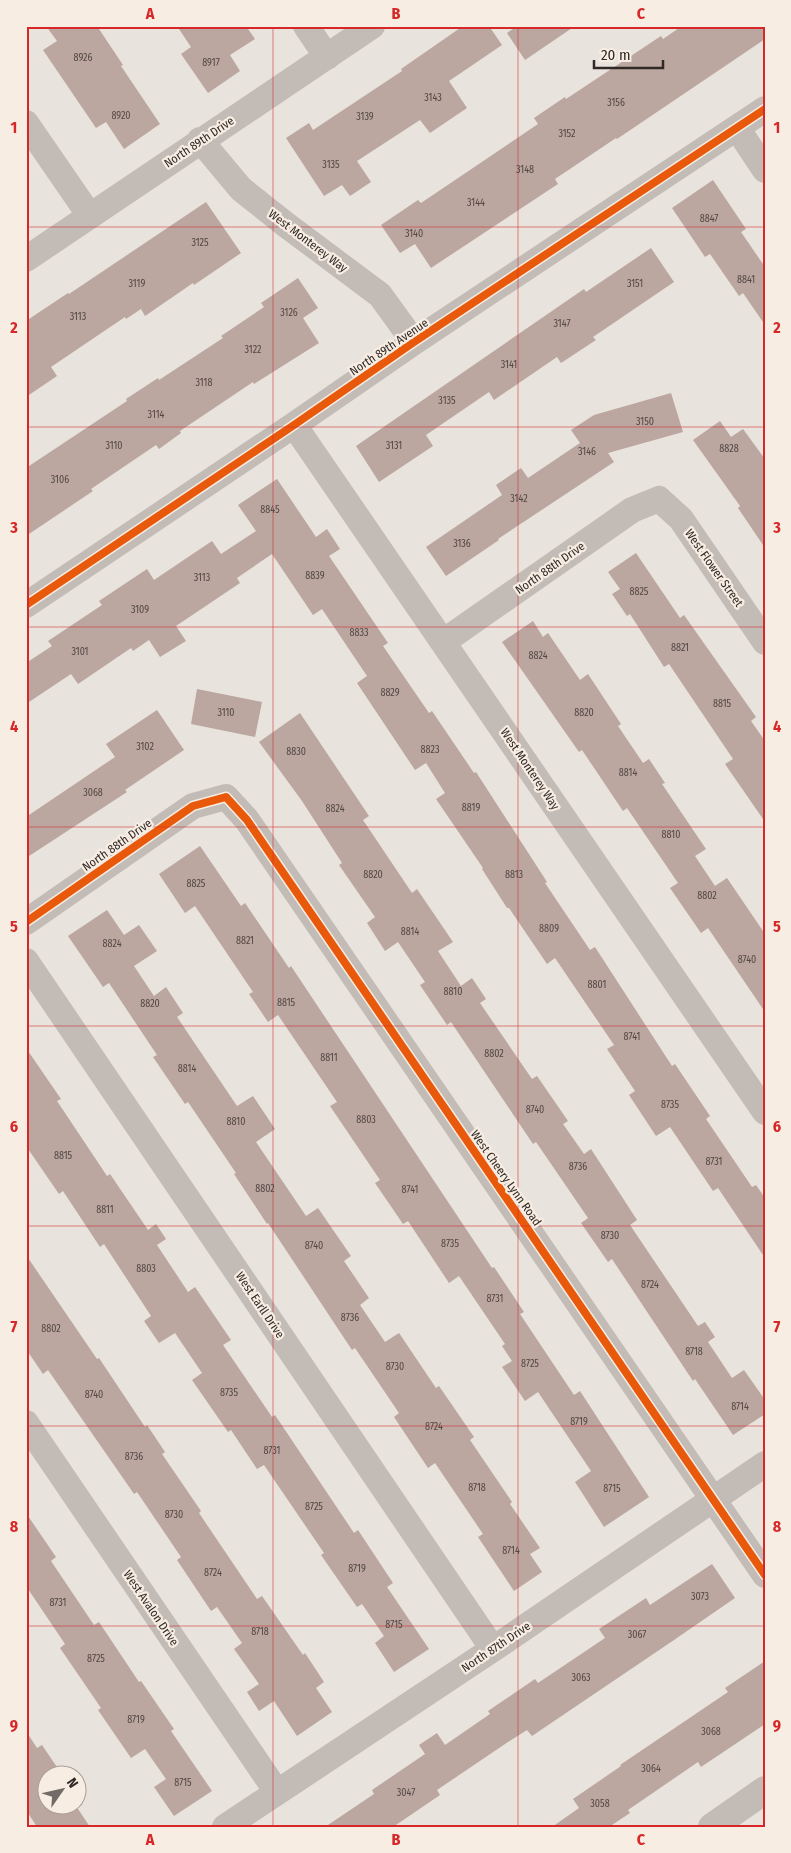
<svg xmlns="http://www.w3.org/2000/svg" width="791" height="1853" viewBox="0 0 791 1853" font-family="'Fira Sans Condensed',sans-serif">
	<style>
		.building { fill: #bba6a0 }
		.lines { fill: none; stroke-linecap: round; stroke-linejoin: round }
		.minor { stroke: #c2bbb6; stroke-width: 26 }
		.tertiary { stroke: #c2bbb6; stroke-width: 28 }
		.cycleway-casing { stroke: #f7ede3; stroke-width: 11 }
		.cycleway { stroke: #e8590c; stroke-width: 8 }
		.grid { fill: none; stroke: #d62828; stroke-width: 1; stroke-opacity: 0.55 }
		.labels { text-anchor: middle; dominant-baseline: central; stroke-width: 4.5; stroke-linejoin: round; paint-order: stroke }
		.number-label { font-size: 10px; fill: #544844 }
		.street-label { font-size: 12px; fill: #312926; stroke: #f7ede3 }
		.neatline { fill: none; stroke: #d62828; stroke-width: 2 }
		.grid-label { font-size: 16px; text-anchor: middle; font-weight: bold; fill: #d62828 }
	</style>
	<rect width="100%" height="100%" fill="#e9e3dd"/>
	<path class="building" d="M46,26H97L123,65L121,66L160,124L124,149L106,122L96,128L43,50L57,41Z
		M177,26H246L255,39L230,55L240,71L208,93L181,54L191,47Z
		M463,26H489L502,45L449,81L467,108L430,133L420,120L357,161L371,182L350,196L342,185L324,196L286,138L309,123L313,130L402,71L401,69Z
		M517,26H575L525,60L507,33Z
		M682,26H765V39L617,139L616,138L555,179L558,184L431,268L415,244L400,253L381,225L418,200L421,203L538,124L534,118L565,97L566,99L661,36L663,39Z
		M713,180L746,229L741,232L765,267V325L743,293L739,296L710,254L705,257L672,208Z
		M206,202L241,253L194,285L193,283L145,316L141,309L126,319L125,317L51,367L57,376L26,397V321L68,293L69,294Z
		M651,248L674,282L593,337L596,340L561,363L557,357L494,400L489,392L426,435L433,446L379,482L356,446L584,289L586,292Z
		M298,278L318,308L303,318L319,343L254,384L253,382L180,431L181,433L159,449L156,445L91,489L93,491L26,536V468L127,401L126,399L158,378L159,380L223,338L221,336L264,307L261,303Z
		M671,393L683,432L608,453L614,462L498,539L499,540L446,576L426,547L502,495L496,485L521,468L528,478L580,443L571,430L594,415Z
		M720,421L731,437L743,429L765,459V548L738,508L740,506L693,440Z
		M277,479L316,537L327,529L340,549L329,556L388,643L383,646L429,713L432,711L474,773L476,772L547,882L545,883L590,950L595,947L672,1066L675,1064L710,1116L706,1119L752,1187L756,1185L765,1198V1258L718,1188L713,1191L670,1127L656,1136L629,1095L635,1091L607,1049L614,1045L555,958L547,964L509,908H507L482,869L483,868L436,799L445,793L426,763L415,770L357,683L367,676L322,609L313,615L272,554L237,578L240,583L176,626L186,641L160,657L149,640L133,651L131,648L78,684L71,674L26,704V663L52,646L48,641L102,605L99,601L147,569L154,580L212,541L221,554L256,531L238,505Z
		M636,553L680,618L684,615L756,717L751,721L765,741V822L725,764L733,759L669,664L664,667L630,614L627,616L612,594L620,589L608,572Z
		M533,621L543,637L548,633L580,680L588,674L621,724L618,726L643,763L649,759L665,783L662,784L706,849L695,856L715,886L727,878L765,934V1012L708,928L701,933L670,888L678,883L627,808L623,811L582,750L579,752L502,642Z
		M197,689L262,702L255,737L191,724Z
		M157,710L184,750L125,790L127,792L26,858V817L115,757L106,744Z
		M300,713L369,816L363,820L412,893L417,889L453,942L438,951L461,986L472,978L486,999L480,1003L532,1079L537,1076L568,1121L563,1124L584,1154L591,1149L637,1220L630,1225L698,1326L705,1322L715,1337L708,1342L732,1378L744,1370L765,1400V1414L733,1435L695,1379L693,1381L612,1259L608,1262L581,1223L588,1218L536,1142L533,1144L451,1022L447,1025L420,985L425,982L398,942L385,951L367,923L375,917L339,865L342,863L302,801L259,742Z
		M200,846L241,906L245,903L289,968L291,966L492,1268L494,1267L524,1312L520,1314L574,1395L580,1391L649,1497L604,1527L575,1482L591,1471L538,1392L525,1401L502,1367L512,1361L502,1346L505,1344L459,1276L449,1283L408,1221L403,1224L375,1183L380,1180L330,1106L337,1102L278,1015L268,1022L249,994L253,992L195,906L185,913L159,874Z
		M107,910L124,935L139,925L157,951L134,966L154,996L166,987L183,1013L177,1017L237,1106L253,1096L275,1129L256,1142L306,1216L318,1208L351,1256L344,1261L369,1298L360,1305L385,1342L399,1333L436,1388L439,1386L474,1437L470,1440L512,1502L510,1504L540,1548L530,1554L542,1572L514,1591L478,1537L483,1534L435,1463L428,1468L394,1417L399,1413L355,1348L352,1350L268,1223L267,1224L234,1174L236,1173L188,1102L185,1104L153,1057L157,1055L109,983L103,987L68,936Z
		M26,1048L61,1099L57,1101L107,1176L110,1174L148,1230L156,1224L166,1239L157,1245L188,1292L195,1287L231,1340L223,1345L272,1417L275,1415L354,1533L358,1530L393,1583L387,1587L429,1649L394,1672L375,1643L384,1636L362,1604L357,1607L321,1555L324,1553L264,1465L257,1469L231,1430L228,1432L192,1380L202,1373L175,1333L159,1343L144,1321L151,1316L104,1244L100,1247L63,1191L59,1194L26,1146Z
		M26,1255L97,1359L99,1358L145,1427L147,1425L165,1452L162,1454L201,1511L199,1513L257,1599L262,1596L303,1655L305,1653L324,1682L316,1688L332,1712L297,1736L274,1701L259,1711L247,1692L259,1684L234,1649L242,1643L217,1607L211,1611L177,1560L181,1557L137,1492L134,1494L48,1370L43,1374L26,1349Z
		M26,1513L56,1557L51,1561L94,1625L99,1622L139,1682L141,1681L174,1729L171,1731L212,1791L174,1816L154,1787L166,1779L145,1749L131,1758L98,1710L101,1708L60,1648L65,1644L26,1586Z
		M712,1564L735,1598L674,1640L532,1736L527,1730L508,1742L437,1790L440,1795L393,1827H325L374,1794L372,1790L425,1754L419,1745L437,1733L445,1745L490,1714L488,1711L535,1679L538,1683L605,1638L599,1629L646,1598L650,1605Z
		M765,1661V1724L701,1767L698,1762L628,1810L630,1813L609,1827H552L579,1808L573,1799L621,1766L620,1765L728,1692L725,1688Z
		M26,1731L37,1748L42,1745L63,1776H48V1806H76L90,1827H37L26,1810Z"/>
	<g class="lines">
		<path class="minor" d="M306,26L327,57
			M26,123L90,216
			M737,128L765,170
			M200,140L241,189L285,224L380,295L414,342
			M26,259L372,26
			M294,425L765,1112
			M26,605L294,425L414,342L765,109
			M443,642L632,510L659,499L681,519L765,642
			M26,922L193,806L226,797L247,820L765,1575
			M26,961L493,1649
			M26,1423L277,1792
			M225,1827L493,1649L765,1464"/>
		<path class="tertiary" d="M712,1827L765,1790"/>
		<g class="cycleway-casing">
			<path id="cycleway" d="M26,605L294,425L414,342L765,109
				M26,922L193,806L226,797L247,820L765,1575"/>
		</g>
		<use href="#cycleway" class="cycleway"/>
	</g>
	<path class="grid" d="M273,26V1827M518,26V1827M26,227H765M26,427H765M26,627H765M26,827H765M26,1026H765M26,1226H765M26,1426H765M26,1626H765"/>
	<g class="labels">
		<g class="number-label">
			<text x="83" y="58">8926</text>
			<text x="211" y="63">8917</text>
			<text x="433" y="98">3143</text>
			<text x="616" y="103">3156</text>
			<text x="121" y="116">8920</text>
			<text x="365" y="117">3139</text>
			<text x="567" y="134">3152</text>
			<text x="331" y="165">3135</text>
			<text x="525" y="170">3148</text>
			<text x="476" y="203">3144</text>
			<text x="709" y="219">8847</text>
			<text x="414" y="234">3140</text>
			<text x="200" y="243">3125</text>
			<text x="746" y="280">8841</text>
			<text x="137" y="284">3119</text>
			<text x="635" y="284">3151</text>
			<text x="289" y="313">3126</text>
			<text x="78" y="317">3113</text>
			<text x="562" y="324">3147</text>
			<text x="253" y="350">3122</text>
			<text x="509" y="365">3141</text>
			<text x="204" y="383">3118</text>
			<text x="447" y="401">3135</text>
			<text x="156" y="415">3114</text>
			<text x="645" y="422">3150</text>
			<text x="114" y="446">3110</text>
			<text x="394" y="446">3131</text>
			<text x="729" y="449">8828</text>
			<text x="587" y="452">3146</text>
			<text x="60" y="480">3106</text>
			<text x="519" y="499">3142</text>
			<text x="270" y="510">8845</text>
			<text x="462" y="544">3136</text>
			<text x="315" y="576">8839</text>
			<text x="202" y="578">3113</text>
			<text x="639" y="592">8825</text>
			<text x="140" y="610">3109</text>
			<text x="359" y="633">8833</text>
			<text x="680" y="648">8821</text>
			<text x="80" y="652">3101</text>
			<text x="538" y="656">8824</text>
			<text x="390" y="693">8829</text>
			<text x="722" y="704">8815</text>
			<text x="226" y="713">3110</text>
			<text x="584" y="713">8820</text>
			<text x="145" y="747">3102</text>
			<text x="430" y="750">8823</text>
			<text x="296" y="752">8830</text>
			<text x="628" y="773">8814</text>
			<text x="93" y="793">3068</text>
			<text x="471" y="808">8819</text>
			<text x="335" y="809">8824</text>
			<text x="671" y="835">8810</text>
			<text x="373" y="875">8820</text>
			<text x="514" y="875">8813</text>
			<text x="196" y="884">8825</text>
			<text x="707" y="896">8802</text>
			<text x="549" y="929">8809</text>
			<text x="410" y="932">8814</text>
			<text x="245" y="941">8821</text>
			<text x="112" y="944">8824</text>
			<text x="747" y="960">8740</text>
			<text x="597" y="985">8801</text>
			<text x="453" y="992">8810</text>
			<text x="286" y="1003">8815</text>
			<text x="150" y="1004">8820</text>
			<text x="632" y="1037">8741</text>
			<text x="494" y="1054">8802</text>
			<text x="329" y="1058">8811</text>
			<text x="187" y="1069">8814</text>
			<text x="670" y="1105">8735</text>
			<text x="535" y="1110">8740</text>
			<text x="366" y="1120">8803</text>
			<text x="236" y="1122">8810</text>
			<text x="63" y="1156">8815</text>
			<text x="714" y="1162">8731</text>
			<text x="578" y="1167">8736</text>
			<text x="265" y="1189">8802</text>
			<text x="410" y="1190">8741</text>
			<text x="105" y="1210">8811</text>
			<text x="610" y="1236">8730</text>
			<text x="450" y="1244">8735</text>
			<text x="314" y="1246">8740</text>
			<text x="146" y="1269">8803</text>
			<text x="650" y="1285">8724</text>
			<text x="495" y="1299">8731</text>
			<text x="350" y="1318">8736</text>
			<text x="51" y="1329">8802</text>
			<text x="694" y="1352">8718</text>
			<text x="530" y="1364">8725</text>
			<text x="395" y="1367">8730</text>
			<text x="229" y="1393">8735</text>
			<text x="94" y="1395">8740</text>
			<text x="740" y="1407">8714</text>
			<text x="579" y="1422">8719</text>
			<text x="434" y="1427">8724</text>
			<text x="272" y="1451">8731</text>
			<text x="134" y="1457">8736</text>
			<text x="477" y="1488">8718</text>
			<text x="612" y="1489">8715</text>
			<text x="314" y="1507">8725</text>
			<text x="174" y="1515">8730</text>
			<text x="511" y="1551">8714</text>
			<text x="357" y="1569">8719</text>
			<text x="213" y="1573">8724</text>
			<text x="700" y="1597">3073</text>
			<text x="58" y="1603">8731</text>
			<text x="394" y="1625">8715</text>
			<text x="260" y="1632">8718</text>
			<text x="637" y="1635">3067</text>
			<text x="96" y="1659">8725</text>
			<text x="581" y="1678">3063</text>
			<text x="136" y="1720">8719</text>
			<text x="711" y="1732">3068</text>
			<text x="651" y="1769">3064</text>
			<text x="183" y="1783">8715</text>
			<text x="406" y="1793">3047</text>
			<text x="600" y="1804">3058</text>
		</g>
		<g class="street-label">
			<text transform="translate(199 142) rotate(-34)">North 89th Drive</text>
			<text transform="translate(308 241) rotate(37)">West Monterey Way</text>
			<text transform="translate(389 347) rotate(-34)">North 89th Avenue</text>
			<text transform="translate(550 568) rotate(-35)">North 88th Drive</text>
			<text transform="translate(714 568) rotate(55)">West Flower Street</text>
			<text transform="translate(530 769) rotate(56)">West Monterey Way</text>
			<text transform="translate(117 845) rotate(-35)">North 88th Drive</text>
			<text transform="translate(506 1178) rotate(55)">West Cheery Lynn Road</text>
			<text transform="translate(260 1305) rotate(56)">West Earll Drive</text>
			<text transform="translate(151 1608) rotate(56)">West Avalon Drive</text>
			<text transform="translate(496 1647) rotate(-34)">North 87th Drive</text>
		</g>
	</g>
	<rect width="791" height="1853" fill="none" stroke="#f7ede3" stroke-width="55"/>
	<g transform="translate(62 1790) rotate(56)"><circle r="24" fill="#f7ede3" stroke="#a89f97"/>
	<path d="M0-4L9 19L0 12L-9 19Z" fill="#716a66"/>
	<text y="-8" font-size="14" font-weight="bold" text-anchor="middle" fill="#312926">N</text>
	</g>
	<path d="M594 60v8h69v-8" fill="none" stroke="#312926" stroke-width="2.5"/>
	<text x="601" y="60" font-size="15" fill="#312926" stroke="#f7ede3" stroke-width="4" paint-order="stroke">20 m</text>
	<rect x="28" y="28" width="736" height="1798" class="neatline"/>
	<g class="grid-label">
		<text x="150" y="19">A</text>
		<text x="396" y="19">B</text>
		<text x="641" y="19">C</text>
		<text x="14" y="133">1</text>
		<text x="777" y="133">1</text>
		<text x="14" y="333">2</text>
		<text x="777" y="333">2</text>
		<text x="14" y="533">3</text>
		<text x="777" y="533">3</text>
		<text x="14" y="732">4</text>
		<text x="777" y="732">4</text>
		<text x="14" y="932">5</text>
		<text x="777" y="932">5</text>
		<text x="14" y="1132">6</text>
		<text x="777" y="1132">6</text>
		<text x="14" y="1332">7</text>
		<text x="777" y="1332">7</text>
		<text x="14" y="1532">8</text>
		<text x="777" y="1532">8</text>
		<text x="14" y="1731">9</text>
		<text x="777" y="1731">9</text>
		<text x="150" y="1845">A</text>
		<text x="396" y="1845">B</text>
		<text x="641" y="1845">C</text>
	</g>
</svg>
